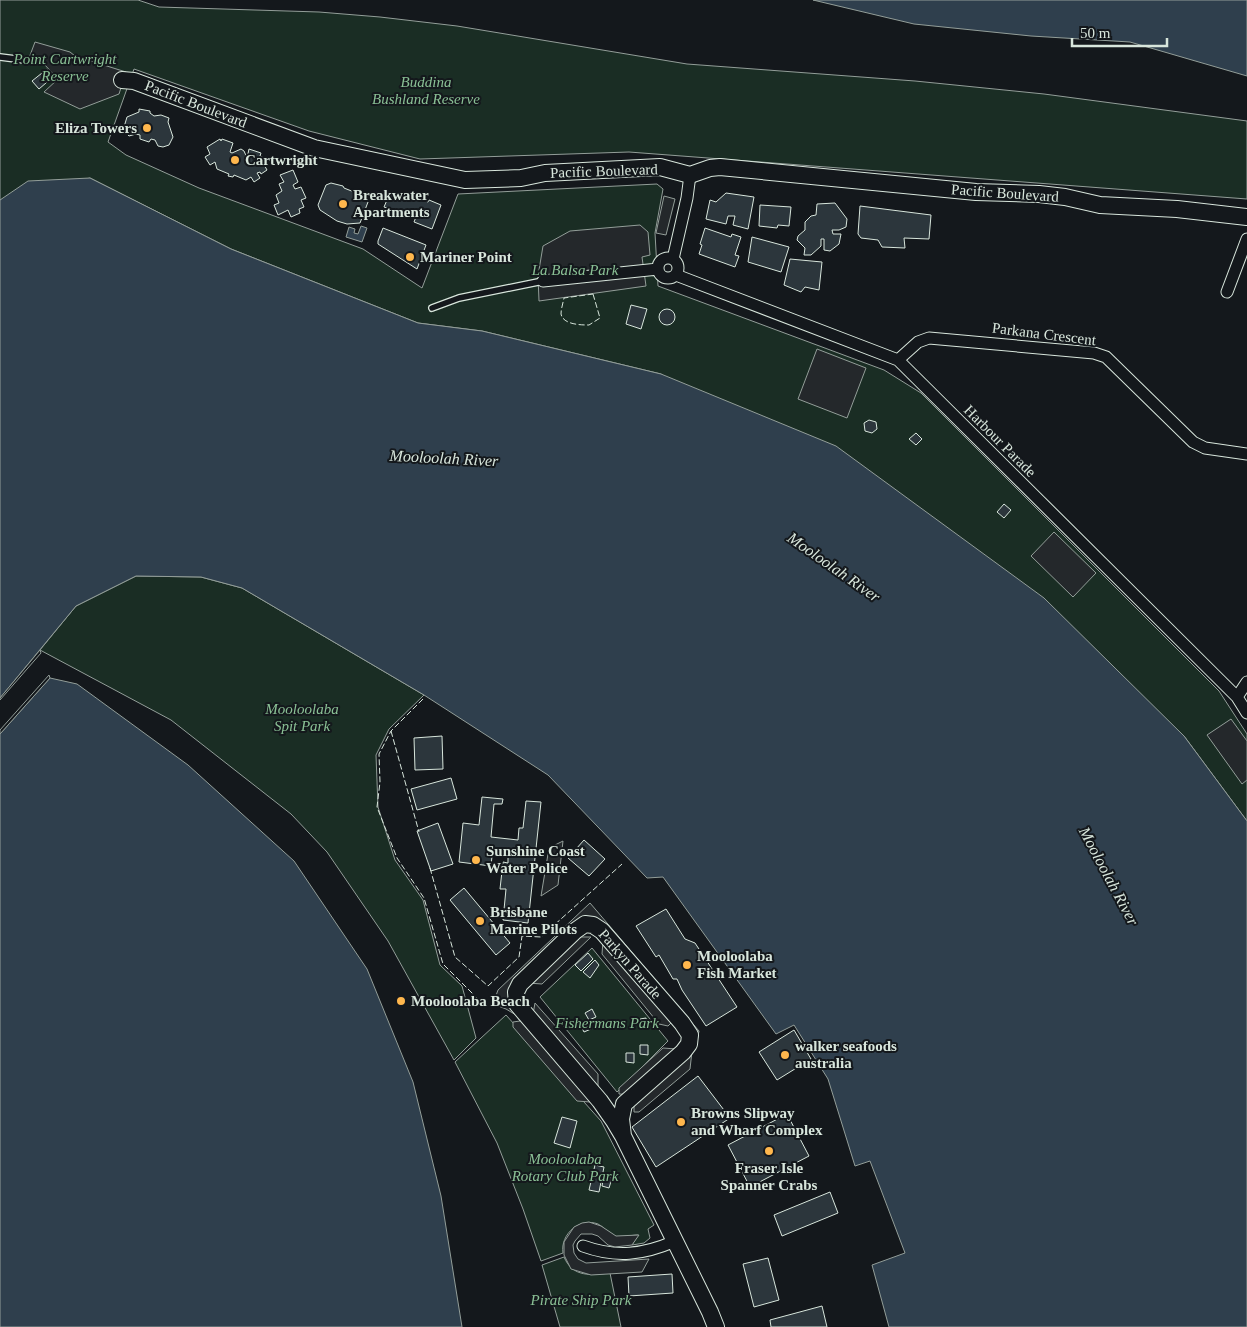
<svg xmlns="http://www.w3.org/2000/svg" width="1247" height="1327" viewBox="0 0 1247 1327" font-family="Georgia,serif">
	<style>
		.green { fill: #1a2d24; stroke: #939e99 }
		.parking { fill: #24282b; stroke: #939e99 }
		.water { fill: #2f3f4d; stroke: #939e99 }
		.pier { fill: #14181c; stroke: #939e99 }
		.building { fill: #2c363c; stroke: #d8e6dc }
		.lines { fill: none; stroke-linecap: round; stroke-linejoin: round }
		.lane-casing { stroke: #d8e6dc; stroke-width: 8 }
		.street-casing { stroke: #d8e6dc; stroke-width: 13 }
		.secondary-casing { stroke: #d8e6dc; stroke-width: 18 }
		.lane { stroke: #14181c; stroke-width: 5.5 }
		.street { stroke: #14181c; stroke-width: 11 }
		.secondary { stroke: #14181c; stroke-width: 16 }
		.fence { stroke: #d8e6dc; stroke-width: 1; stroke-dasharray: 6 2.5; stroke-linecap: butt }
		.poi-dot { fill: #ffb74d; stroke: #14181c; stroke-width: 2 }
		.labels { text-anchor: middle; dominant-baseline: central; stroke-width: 4; stroke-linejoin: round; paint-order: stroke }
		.park-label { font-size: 15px; font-style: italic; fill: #8ac095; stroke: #14181c }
		.street-label { font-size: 15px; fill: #d8e6dc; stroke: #14181c }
		.poi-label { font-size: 15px; font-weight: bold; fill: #d8e6dc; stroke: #14181c; text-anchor: start }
		.water-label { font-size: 16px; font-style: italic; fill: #d8e6dc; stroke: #14181c }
	</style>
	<rect width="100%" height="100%" fill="#14181c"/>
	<path class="green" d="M0,0H138L159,7L319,12L380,17L457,26L687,64L915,81L1044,94L1247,121V199L629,152L420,159L309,131L134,69L108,142L126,155L199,188L363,249L422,288L458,194L657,184L663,189L655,233L658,286L884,370L921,393L1219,691L1247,734V821L1184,736L661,374L482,331L418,323L231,249L90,178L0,200Z
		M136,576L201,577L242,588L424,695L389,729L376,755L378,807L395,860L423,900L440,965L462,986L476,1038L454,1060L388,941L327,852L291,814L171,720L40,650L76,606Z
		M592,948L668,1041L617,1092L540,997Z
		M506,1015L601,1121L654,1225L648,1229L650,1238L644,1243L632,1245L638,1235C631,1235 621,1238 614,1236C608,1233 604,1227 598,1224C580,1217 560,1234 563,1253L541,1261L523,1209L497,1143L455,1062Z
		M564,1257C573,1278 591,1275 610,1273L621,1327H560L542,1265Z"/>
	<path class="parking" d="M35,42L70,52L75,56L126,72L119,94L80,109L44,92L58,79L44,64L29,58Z
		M664,196L675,199L666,235L656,233Z
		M640,225L648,232L650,255L642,257L646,286L539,301L538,276L543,246L570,231Z
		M817,349L866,368L847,418L798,399Z
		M1054,532L1096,573L1073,597L1031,556Z
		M1231,719L1247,741V780L1242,784L1207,735Z
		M563,841L558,885L541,896L549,848Z
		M590,903L699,1031L697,1041L692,1051L690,1069L639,1112H634V1095L619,1094V1088L663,1048L676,1049L682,1042V1036L672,1022L668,1026L659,1024L602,954L603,941L588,931L578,937H591L542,984L528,983L522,997L533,1014L535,1003L598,1074V1089L590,1102L577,1101L513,1027V1022L520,1021L516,1015L506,1009L493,1004L498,990Z
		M589,1222L601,1226L616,1236L639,1235L632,1245L615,1247L608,1245L598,1236L592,1234H581L575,1241L573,1245L574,1253L578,1259L586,1263L649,1259L642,1272L591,1275L571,1269L564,1255V1242L574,1227L582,1223Z"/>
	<path class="water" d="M813,0H1247V76L1130,42L1031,36L914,24Z
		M90,178L231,249L418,323L482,331L661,374L836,446L1044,598L1184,736L1247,821V1327H889L872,1265L905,1253L870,1161L855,1166L828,1079L794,1025L776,1034L663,877L647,878L548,775L424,695L242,588L201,577L136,576L76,606L0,698V200L28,181Z
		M361,226L367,228L362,242L346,237L349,227L355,229L354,233L358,234Z
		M50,678L77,684L188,765L294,861L367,969L413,1082L441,1196L462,1327H0V734Z"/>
	<path class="pier" d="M40,650L41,653L0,700V698Z
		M49,675L50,678L0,734V730Z"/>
	<path class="building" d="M47,69L54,76L39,89L32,81Z
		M139,109L150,111V113L154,116L161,115L169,118L168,122L173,137L169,145L163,147L158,146L155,140L151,139L149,142L140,139V135L136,134L129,136L126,133L124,127L127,117L139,112Z
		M220,139L221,141L222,139L233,143L230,152L232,153L241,149L244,151L247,158L249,149L261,153L260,156L264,158L262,161L267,170L261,174L260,172L257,173L260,178L254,182L251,177L246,180L234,175L233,177L228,176L229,174L217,169L215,162L210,165L205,157L210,154L207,147Z
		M293,170L298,182L293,185L295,189L301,187L306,198L301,200L304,207L299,209L300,213L291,217L288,210L278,215L274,205L279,203L276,195L282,191L279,184L284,182L280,175Z
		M331,183L343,186L344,188L354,192L356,191L366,196V200L368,202L360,223L347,224L337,221L320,210L318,205L326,185Z
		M393,192L403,197L404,194L428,202L429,200L441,205L432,229L414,222L416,217L411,215L410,217L384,207L387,200L389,201Z
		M726,193L754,197L748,229L733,225L735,216H728L726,224L706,219L710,200L716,202Z
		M835,203L847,219L846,227L839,230H832L833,234H841L839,244L830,251L824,250V239H821V246L811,255H804L805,248L797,240L798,236L805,230V222L811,216L816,215L817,204Z
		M760,205L791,207L789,226L778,225L777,228L759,226Z
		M860,206L931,215L929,239L904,238L905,248L882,247L878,240L861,238L858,234Z
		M383,228L426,245L417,269L378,244V241Z
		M705,228L731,237L732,234L741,237L735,255L739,256L735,267L699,254L702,245L700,244Z
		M752,237L789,247L781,272L748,262Z
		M790,259L822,262L819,290L805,287L801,292L784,285Z
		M631,305L647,309L641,329L626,324Z
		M659 317a8 8 0 1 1 16 0a8 8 0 1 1-16 0Z
		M869,420L876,422L877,429L872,433L865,431L864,423Z
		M916,433L922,439L916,445L909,439Z
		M1004,504L1011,510L1004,518L997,512Z
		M442,736L443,769L415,770L414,738Z
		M451,778L457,799L417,810L411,789Z
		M482,797L503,799L502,804H494L491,837L518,840L519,828H523L526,801L541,802L528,923L503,920L506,889H500L503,862L508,863V857L492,856L491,866L459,862L463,823L479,825Z
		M438,823L453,864L431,871L417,831Z
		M584,840L605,859L589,876L568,858Z
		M464,888L510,943L496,955L450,900Z
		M666,909L685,939L695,943L737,1007L706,1026L682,990L677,979H673L659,955L656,957L636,926Z
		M588,953L593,959L581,971L575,965Z
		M595,960L599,965L590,978L583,972Z
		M592,1009L596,1017L589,1020L585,1013Z
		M646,1018L647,1027H640V1019Z
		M587,1021L591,1029L584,1032L580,1024Z
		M794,1030L811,1059L777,1080L759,1052Z
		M640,1045H648V1055L640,1054Z
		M626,1053H634V1063L626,1062Z
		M698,1076L730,1118L656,1167L632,1127Z
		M787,1114L809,1156L750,1187L728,1145Z
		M562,1117L577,1121L570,1148L554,1143Z
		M595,1165L604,1167L599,1192L589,1190Z
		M604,1175L612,1178L609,1188L602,1186Z
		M830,1192L838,1213L782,1236L774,1215Z
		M768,1258L779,1300L754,1307L743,1264Z
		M672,1274L673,1293L629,1296L628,1277Z
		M822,1306L827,1327H771L770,1320Z"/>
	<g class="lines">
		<g class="lane-casing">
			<path id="lane" d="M0,57L24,60
				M432,308L459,298L543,281"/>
		</g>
		<g class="street-casing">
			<path id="street" d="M658 268a10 10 0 1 1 20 0a10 10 0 1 1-20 0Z
				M673,259L687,198L690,175
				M676,275L898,360L1237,697L1247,713
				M543,281L658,269
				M1227,292L1247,239
				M898,360L918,342L929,338L1094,353L1106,357L1193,442L1205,448L1247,454
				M1237,697L1247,682
				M583,1246C616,1258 643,1255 675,1241"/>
		</g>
		<g class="secondary-casing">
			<path id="secondary" d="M122,80L134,81L314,148L465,180L521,178L545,173L660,167L690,175L710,168L720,167L976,192L1039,194L1065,197L1100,205L1177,209L1247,217
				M623,1136L621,1119L624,1104L683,1052L689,1044L690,1035L682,1023L602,931L593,925L585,924L575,931L520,984L516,992L517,1004L600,1101L614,1121L623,1136L710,1312L716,1327"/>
		</g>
		<use href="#lane" class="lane"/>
		<use href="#street" class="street"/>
		<use href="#secondary" class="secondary"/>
		<path class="fence" d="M593,294L600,318L589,325C582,325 563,325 561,314C561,309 563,303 564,298Z
			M423,699L391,731L379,754L380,782L377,807L397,858L424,898L443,964L478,999
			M391,731L419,832
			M430,868L455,957L488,986L519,957L522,936L541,937L622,864"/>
	</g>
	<g class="poi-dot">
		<circle cx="147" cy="128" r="5"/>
		<circle cx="235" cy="160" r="5"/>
		<circle cx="343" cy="204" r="5"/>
		<circle cx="410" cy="257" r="5"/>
		<circle cx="476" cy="860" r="5"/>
		<circle cx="480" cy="921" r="5"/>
		<circle cx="687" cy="965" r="5"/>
		<circle cx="401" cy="1001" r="5"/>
		<circle cx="785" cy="1055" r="5"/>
		<circle cx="681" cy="1122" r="5"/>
		<circle cx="769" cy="1151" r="5"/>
	</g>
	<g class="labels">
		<g class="park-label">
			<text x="65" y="59">Point Cartwright<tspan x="65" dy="17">Reserve</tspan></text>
			<text x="426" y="82">Buddina<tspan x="426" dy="17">Bushland Reserve</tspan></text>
			<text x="575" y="270">La Balsa Park</text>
			<text x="302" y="709">Mooloolaba<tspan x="302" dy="17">Spit Park</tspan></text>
			<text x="607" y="1023">Fishermans Park</text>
			<text x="565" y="1159">Mooloolaba<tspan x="565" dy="17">Rotary Club Park</tspan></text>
			<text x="581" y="1300">Pirate Ship Park</text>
		</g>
		<g class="street-label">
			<text transform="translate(196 104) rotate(21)">Pacific Boulevard</text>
			<text transform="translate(604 171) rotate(-2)">Pacific Boulevard</text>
			<text transform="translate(1005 193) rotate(4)">Pacific Boulevard</text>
			<text transform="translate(1044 334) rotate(7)">Parkana Crescent</text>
			<text transform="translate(1000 441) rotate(45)">Harbour Parade</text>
			<text transform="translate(630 964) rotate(49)">Parkyn Parade</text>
		</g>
		<g class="poi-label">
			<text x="137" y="128" text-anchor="end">Eliza Towers</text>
			<text x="245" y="160">Cartwright</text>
			<text x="353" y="195">Breakwater<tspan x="353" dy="17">Apartments</tspan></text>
			<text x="420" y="257">Mariner Point</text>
			<text x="486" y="851">Sunshine Coast<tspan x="486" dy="17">Water Police</tspan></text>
			<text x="490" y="912">Brisbane<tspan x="490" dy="17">Marine Pilots</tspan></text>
			<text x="697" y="956">Mooloolaba<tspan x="697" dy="17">Fish Market</tspan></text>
			<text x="411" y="1001">Mooloolaba Beach</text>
			<text x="795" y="1046">walker seafoods<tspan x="795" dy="17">australia</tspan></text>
			<text x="691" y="1113">Browns Slipway<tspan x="691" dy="17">and Wharf Complex</tspan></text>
			<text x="769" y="1168" text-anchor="middle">Fraser Isle<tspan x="769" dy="17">Spanner Crabs</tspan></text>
		</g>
		<g class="water-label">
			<text transform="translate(444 458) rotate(3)">Mooloolah River</text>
			<text transform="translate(834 567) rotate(35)">Mooloolah River</text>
			<text transform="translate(1109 876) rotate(62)">Mooloolah River</text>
		</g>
	</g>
	<path d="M1072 38v8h95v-8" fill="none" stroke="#d8e6dc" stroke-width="2.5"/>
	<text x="1080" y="38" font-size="15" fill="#d8e6dc" stroke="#14181c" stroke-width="4" paint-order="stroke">50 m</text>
</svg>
